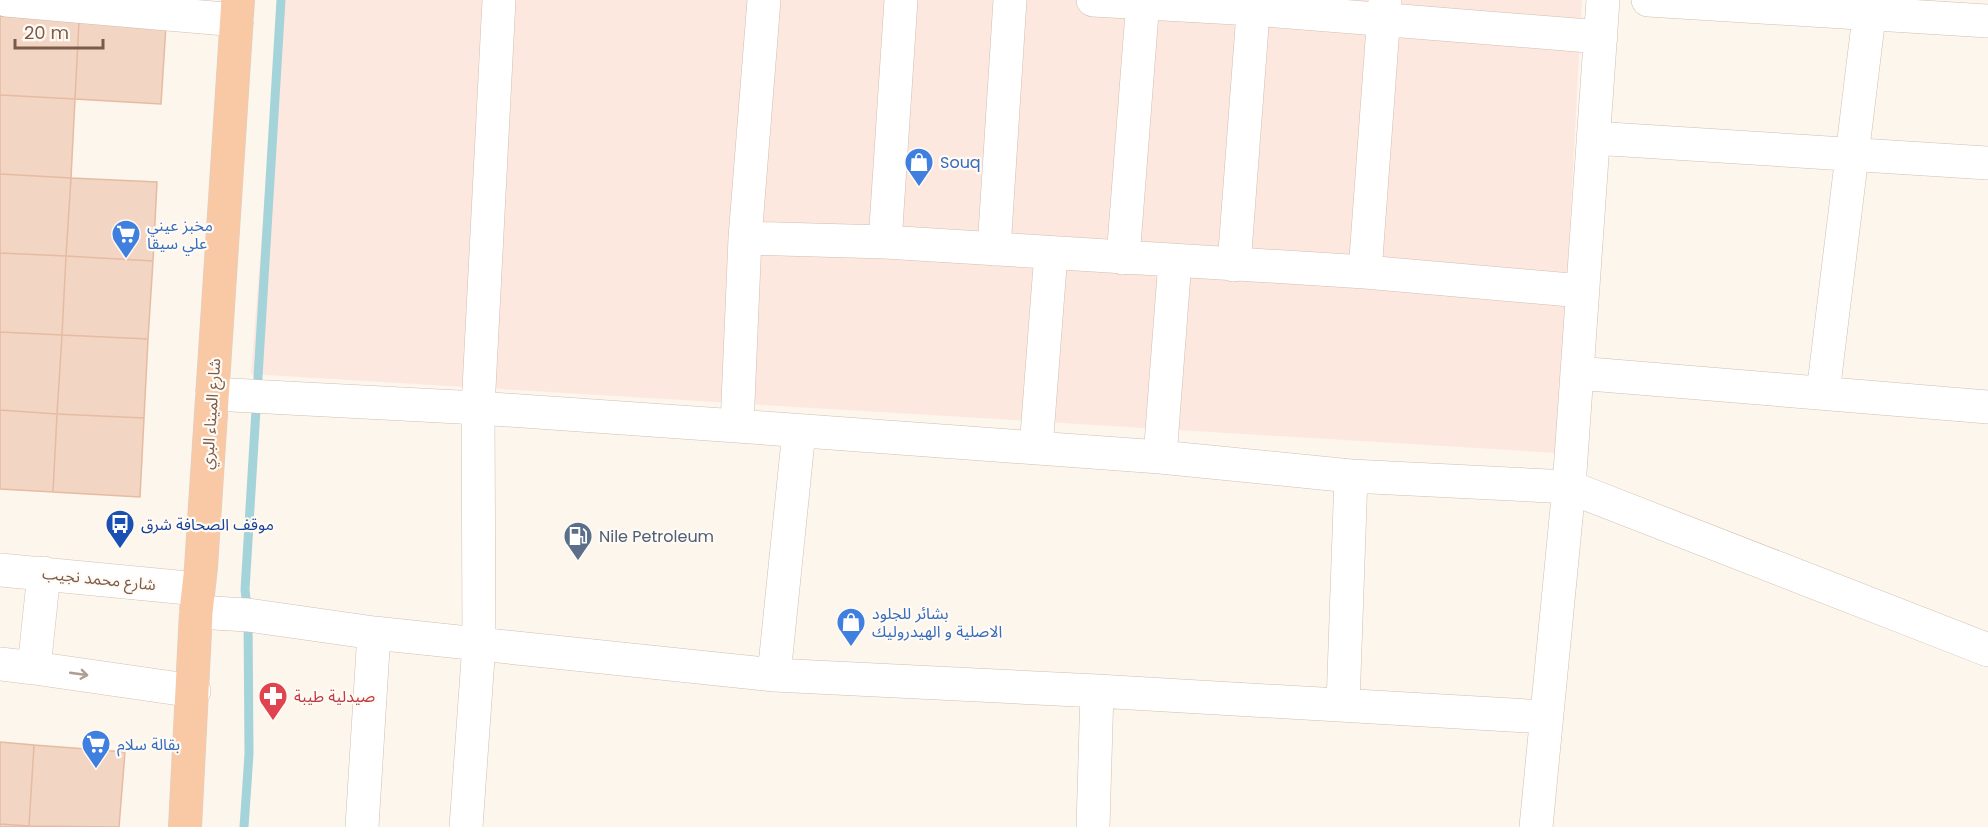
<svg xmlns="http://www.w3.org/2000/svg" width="1988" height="827" viewBox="0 0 1988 827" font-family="Poppins,'Noto Sans Arabic',sans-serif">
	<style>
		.commercial { fill: #fde8e0 }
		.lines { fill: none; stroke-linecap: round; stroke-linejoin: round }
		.stream { stroke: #a5d3da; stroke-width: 9 }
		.building { fill: #f3d5c3; stroke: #e6bba3; stroke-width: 1.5 }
		.minor-casing { stroke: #d1beb0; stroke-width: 34 }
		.secondary-casing { stroke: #d6c0b0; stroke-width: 34 }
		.trunk-casing { stroke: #dad1cd; stroke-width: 34 }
		.minor { stroke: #fff; stroke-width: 33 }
		.secondary { stroke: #fff; stroke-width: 33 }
		.trunk { stroke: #f9c8a4; stroke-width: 33 }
		.oneway { stroke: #af9d94 }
		.labels { text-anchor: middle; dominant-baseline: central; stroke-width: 4.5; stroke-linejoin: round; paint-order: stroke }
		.shop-label { font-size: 16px; fill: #366cbe; stroke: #fffaf3; text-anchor: start }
		.street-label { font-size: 16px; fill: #7a5c4d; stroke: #fffaf3 }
		.transit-label { font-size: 16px; fill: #164399; stroke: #fffaf3; text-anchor: start }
		.service-label { font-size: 16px; fill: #4e5e75; stroke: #fffaf3; text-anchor: start }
		.health-label { font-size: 16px; fill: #be3a42; stroke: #fffaf3; text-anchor: start }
	</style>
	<rect width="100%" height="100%" fill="#fdf6ec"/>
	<path class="commercial" d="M280,0H1582L1558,453L251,374Z"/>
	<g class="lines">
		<path class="stream" d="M244,827L249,754L248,615L245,590L281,0"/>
	</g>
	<path class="building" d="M0,16L79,21L75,99L0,95Z
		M79,21L166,25L161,104L75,99Z
		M0,95L75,99L71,178L0,174Z
		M0,174L71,178L66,256L0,253Z
		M71,178L157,182L153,261L66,256Z
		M0,253L66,256L62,335L0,332Z
		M66,256L153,261L148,339L62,335Z
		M0,332L62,335L57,414L0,410Z
		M62,335L148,339L144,418L57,414Z
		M0,410L57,414L53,492L0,489Z
		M57,414L144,418L140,497L53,492Z
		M0,742L34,745L29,826L0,824Z
		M34,745L125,752L119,827L29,826Z
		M0,824L29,826V827H0Z"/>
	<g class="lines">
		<g class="minor-casing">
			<path id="minor" d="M6,0L237,20
				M1093,0L1253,9L1601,37
				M1648,0L1988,21
				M1593,138L1988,163
				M745,238L764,0
				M885,242L901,0
				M994,249L1010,0
				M1123,258L1143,0
				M1234,265L1254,0
				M1365,272L1385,0
				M1577,373L1988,407
				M1823,393L1871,0
				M212,394L478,408L737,426L1160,457L1351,476L1569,487L1988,650
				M737,426L745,238L885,242L1365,272L1582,291
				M1036,448L1051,253
				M1160,457L1175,261
				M196,612L248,615L374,633L774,675L1097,691L1545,717
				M774,675L799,431
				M1343,705L1351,476
				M362,827L374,633
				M466,827L479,644L478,408L499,0
				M1093,827L1097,691
				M1536,827L1569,487L1603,0"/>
		</g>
		<g class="secondary-casing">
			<path id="secondary" d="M0,570L198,589
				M0,664L34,668L194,691
				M34,668L44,573"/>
		</g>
		<g class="trunk-casing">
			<path id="trunk" d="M185,827L196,612L201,567L238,0"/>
		</g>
		<use href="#minor" class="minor"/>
		<use href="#secondary" class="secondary"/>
		<use href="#trunk" class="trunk"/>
	</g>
	<defs><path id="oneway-shaft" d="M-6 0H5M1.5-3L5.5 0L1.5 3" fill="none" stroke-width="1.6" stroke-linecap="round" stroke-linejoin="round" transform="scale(1.5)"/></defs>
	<use class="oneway" href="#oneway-shaft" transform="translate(79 674) rotate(8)"/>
	<defs>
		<g id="shop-pin" transform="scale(1.5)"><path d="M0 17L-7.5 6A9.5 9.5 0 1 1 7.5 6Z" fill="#3f7fe0" stroke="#fffaf3"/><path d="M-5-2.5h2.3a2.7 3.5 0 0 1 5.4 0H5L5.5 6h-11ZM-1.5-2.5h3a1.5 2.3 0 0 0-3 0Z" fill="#fff"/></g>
		<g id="supermarket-pin" transform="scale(1.5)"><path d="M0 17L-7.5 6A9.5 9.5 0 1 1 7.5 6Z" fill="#3f7fe0" stroke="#fffaf3"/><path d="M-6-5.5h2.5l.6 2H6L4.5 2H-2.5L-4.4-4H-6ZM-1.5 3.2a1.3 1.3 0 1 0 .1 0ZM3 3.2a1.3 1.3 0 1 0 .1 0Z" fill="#fff"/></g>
		<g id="bus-pin" transform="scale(1.5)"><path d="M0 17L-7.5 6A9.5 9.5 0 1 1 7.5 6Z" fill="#1a4fb4" stroke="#fffaf3"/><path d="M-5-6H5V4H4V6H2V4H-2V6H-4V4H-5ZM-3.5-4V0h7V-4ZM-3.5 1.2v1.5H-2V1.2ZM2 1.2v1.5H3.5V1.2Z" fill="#fff"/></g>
		<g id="fuel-pin" transform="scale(1.5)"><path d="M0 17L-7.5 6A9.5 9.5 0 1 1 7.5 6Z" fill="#5c6f8a" stroke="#fffaf3"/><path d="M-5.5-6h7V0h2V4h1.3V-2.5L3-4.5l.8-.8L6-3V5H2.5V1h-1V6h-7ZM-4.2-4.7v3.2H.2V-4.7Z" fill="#fff"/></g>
		<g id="pharmacy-pin" transform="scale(1.5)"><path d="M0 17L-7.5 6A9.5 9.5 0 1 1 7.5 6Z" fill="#e0444e" stroke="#fffaf3"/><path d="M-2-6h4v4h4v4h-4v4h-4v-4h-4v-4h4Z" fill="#fff"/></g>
	</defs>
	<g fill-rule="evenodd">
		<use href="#shop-pin" x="919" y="162"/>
		<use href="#supermarket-pin" x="126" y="234"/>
		<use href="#bus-pin" x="120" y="524"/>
		<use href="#fuel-pin" x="578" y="536"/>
		<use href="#shop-pin" x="851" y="622"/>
		<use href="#pharmacy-pin" x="273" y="696"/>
		<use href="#supermarket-pin" x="96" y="744"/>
	</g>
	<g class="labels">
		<g class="shop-label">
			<text x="940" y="162">Souq</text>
			<text x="147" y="225">مخبز عيني<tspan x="147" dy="18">علي سيقا</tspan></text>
			<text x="872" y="613">بشائر للجلود<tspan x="872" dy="18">الاصلية و الهيدروليك</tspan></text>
			<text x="117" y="744">بقالة سلام</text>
		</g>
		<g class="street-label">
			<text transform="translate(211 414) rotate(-86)">شارع الميناء البري</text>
			<text transform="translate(99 579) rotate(6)">شارع محمد نجيب</text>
		</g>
		<g class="transit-label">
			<text x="141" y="524">موقف الصحافة شرق</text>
		</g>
		<g class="service-label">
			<text x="599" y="536">Nile Petroleum</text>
		</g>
		<g class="health-label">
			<text x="294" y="696">صيدلية طيبة</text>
		</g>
	</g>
	<path d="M15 39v9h88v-9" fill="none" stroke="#7a5c4d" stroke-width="3"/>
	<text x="24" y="39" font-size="18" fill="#7a5c4d" stroke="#fffaf3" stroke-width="4.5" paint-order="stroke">20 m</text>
</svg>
